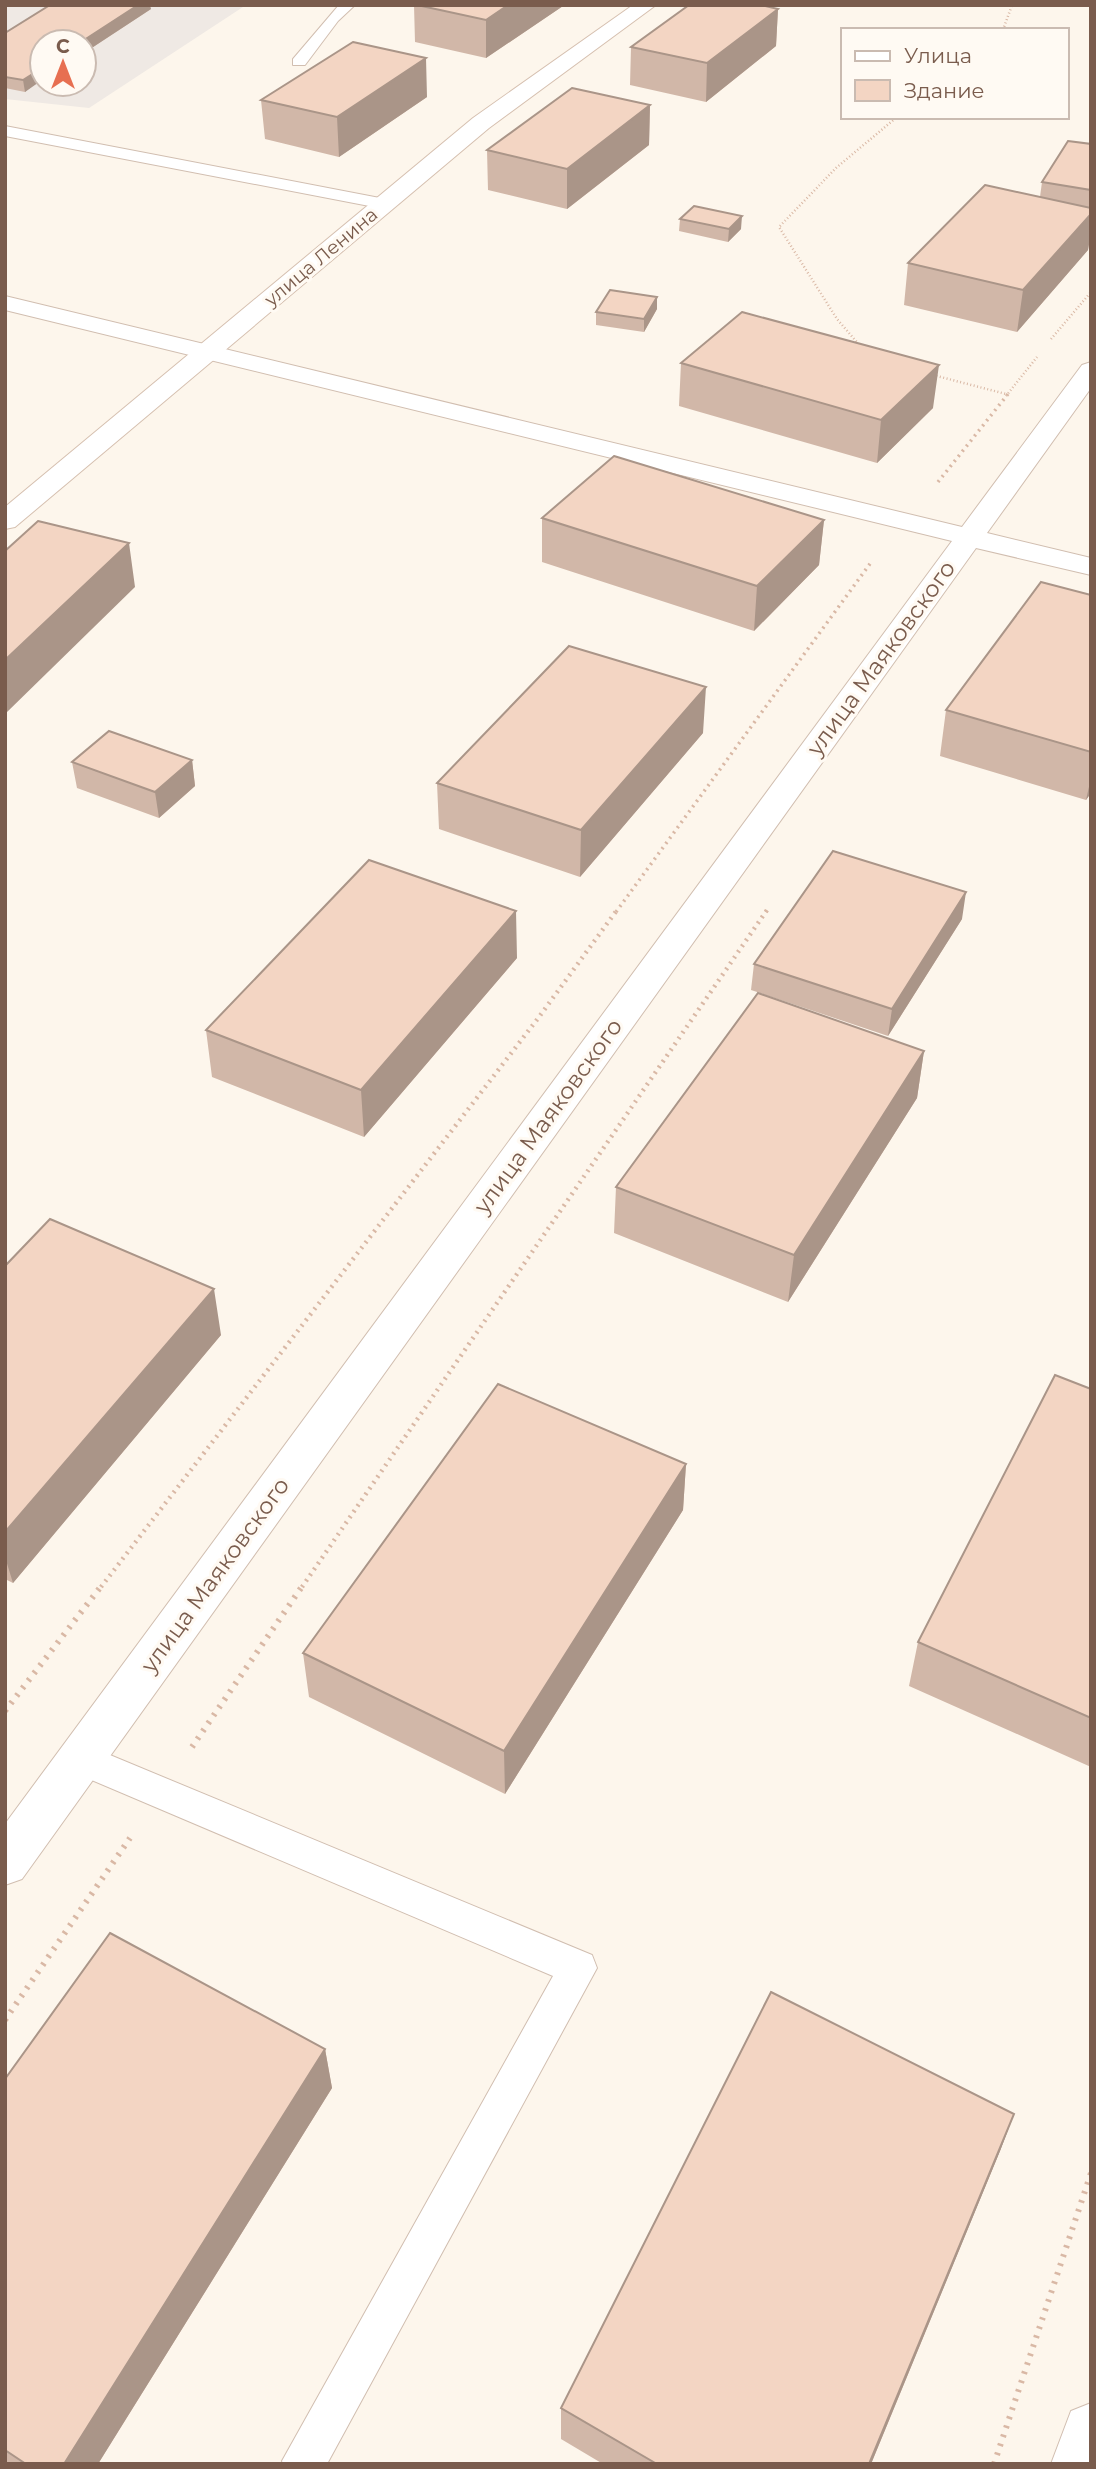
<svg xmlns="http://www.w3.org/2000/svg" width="1096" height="2469" viewBox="0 0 1096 2469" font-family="Montserrat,sans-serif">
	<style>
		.industrial { fill: #efe9e4; fill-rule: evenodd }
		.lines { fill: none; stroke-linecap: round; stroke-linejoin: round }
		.lane-casing { stroke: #d1beb0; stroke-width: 2 }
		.street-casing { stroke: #d1beb0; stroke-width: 2 }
		.secondary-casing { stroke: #d6c0b0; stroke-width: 2 }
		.path-far3 { stroke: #d9b8a5; stroke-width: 2.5; stroke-dasharray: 1 2.5; stroke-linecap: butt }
		.path-far2 { stroke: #d9b8a5; stroke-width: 3.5; stroke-dasharray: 2 4.5; stroke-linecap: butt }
		.path-far1 { stroke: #d9b8a5; stroke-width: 4.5; stroke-dasharray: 2 5; stroke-linecap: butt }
		.path { stroke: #d9b8a5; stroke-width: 6; stroke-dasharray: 2.5 7; stroke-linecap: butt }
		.lane { fill: #fff; fill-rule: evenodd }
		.street { fill: #fff; fill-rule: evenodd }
		.secondary { fill: #fff; fill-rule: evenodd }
		.wall { fill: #d1b7a8 }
		.shaded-wall { fill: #aa9588 }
		.building { fill: #f3d5c3; stroke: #aa9588; stroke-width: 2 }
		.labels { text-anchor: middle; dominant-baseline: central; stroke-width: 6; stroke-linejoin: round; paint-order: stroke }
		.far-street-label { font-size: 19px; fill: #7a5c4d; stroke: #fffaf3 }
		.street-label { font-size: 23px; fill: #7a5c4d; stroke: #fffaf3 }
	</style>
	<rect width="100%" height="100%" fill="#fdf6ec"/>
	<path class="industrial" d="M5,5H246L89,108L5,99ZM42,42H84V84H42Z"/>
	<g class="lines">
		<g class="lane-casing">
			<path id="lane" d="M339,5H355L338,21L305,65H293V59Z
				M5,126L385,199L394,204L385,209L5,136Z
				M81,1743L592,1955L597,1968L327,2464H283L282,2461L553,1976L68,1770L63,1759L68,1748Z"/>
		</g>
		<g class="street-casing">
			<path id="street" d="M5,296L962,527L1082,365L1091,362V388L987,533L1091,558V575L976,548L22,1879L5,1885V1824L952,541L5,310Z
				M1091,2403V2464H1051L1071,2411Z"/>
		</g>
		<g class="secondary-casing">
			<path id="secondary" d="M633,5H656L489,128L15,527L5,529V507L473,118Z"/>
		</g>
		<path class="path-far3" d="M1003,30L1012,5
			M1051,339L1091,292
			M861,347L837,319L779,227L836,168L897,117
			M933,375L1006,394
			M1006,396L1037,357"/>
		<path class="path-far2" d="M938,482L1008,394
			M616,912L872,561
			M766,912L768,909"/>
		<path class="path-far1" d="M101,1587L539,1017L617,910
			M302,1587L767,910"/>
		<path class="path" d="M5,1711L102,1585
			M192,1747L303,1585
			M5,2020L130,1838
			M994,2464L1091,2173"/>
		<use href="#lane" class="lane"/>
		<use href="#street" class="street"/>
		<use href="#secondary" class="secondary"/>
	</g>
	<path class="wall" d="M414,5H563V6L486,58L415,42Z
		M151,9L84,53V42L25,92L5,88V33Z
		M778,9L776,46L706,102L630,85L631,47Z
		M427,97L339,157L265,139L261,100Z
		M650,105L649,145L567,209L488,190L487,150Z
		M1091,144V233L1088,250L1017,332L904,305L908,263L1040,197L1042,182Z
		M680,219L741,229L728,242L679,231Z
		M657,309L644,332L596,325V312Z
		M681,363L933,408L877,463L679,406Z
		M542,518L824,520L819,565L754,631L542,562Z
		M1091,595V793L1086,800L940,756L946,710Z
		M703,733L580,877L439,829L437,783Z
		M192,760L195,786L159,818L77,788L72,762Z
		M962,919L888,1036L751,990L754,964Z
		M517,958L364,1137L212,1077L206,1030Z
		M924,1051L917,1098L788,1302L614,1233L616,1187Z
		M5,1266L221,1335L13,1583L5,1579Z
		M1091,1389V1767L909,1686L918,1642Z
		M686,1464L683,1510L505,1794L309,1697L303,1653Z
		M325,2049L332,2088L98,2464H5V2079Z
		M1014,2114L1000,2151L871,2464H603L561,2439V2408Z"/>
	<path class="shaded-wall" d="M138,5H150L151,9L84,53V42H81Z
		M508,5L563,6L486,58V20Z
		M778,9L776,46L706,102L707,63Z
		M426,58L427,97L339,157L337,117Z
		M42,68V80L25,92L23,80Z
		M650,105L649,145L567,209V169Z
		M1091,214V233L1088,250L1017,332L1023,290Z
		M742,216L741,229L728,242L729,229Z
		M657,297V309L644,332V319Z
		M939,365L933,408L877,463L881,420Z
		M824,520L819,565L754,631L757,586Z
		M129,543L135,587L5,714V660Z
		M706,687L703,733L580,877L581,830Z
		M192,760L195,786L159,818L155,792Z
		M1091,778V793L1086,800Z
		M966,892L962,919L888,1036L892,1009Z
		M516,911L517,958L364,1137L361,1090Z
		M924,1051L917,1098L788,1302L794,1255Z
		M214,1289L221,1335L13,1583L5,1557V1532Z
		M686,1464L683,1510L505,1794L504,1751Z
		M325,2049L332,2088L98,2464H64Z
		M1014,2114L1000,2151L871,2464H869Z"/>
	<path class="building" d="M50,5H138L81,42H42V68L23,80L5,77V33Z
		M417,5H508L486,20Z
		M689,5H761L778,9L707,63L631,47Z
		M353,42L426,58L337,117L261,100Z
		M572,88L650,105L567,169L487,150Z
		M1068,141L1091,144V190L1042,182Z
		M985,185L1091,208V214L1023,290L908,263Z
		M694,206L742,216L729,229L680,219Z
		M610,290L657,297L644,319L596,312Z
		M742,312L939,365L881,420L681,363Z
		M614,456L824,520L757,586L542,518Z
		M38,521L129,543L5,660V551Z
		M1041,582L1091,595V752L946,710Z
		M569,646L706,687L581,830L437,783Z
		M109,731L192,760L155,792L72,762Z
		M833,851L966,892L892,1009L754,964Z
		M369,860L516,911L361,1090L206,1030Z
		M758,993L924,1051L794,1255L616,1187Z
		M50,1219L214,1289L5,1532V1266Z
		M1055,1375L1091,1389V1718L918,1642Z
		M498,1384L686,1464L504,1751L303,1653Z
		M110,1933L325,2049L64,2464H26L5,2450V2079Z
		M771,1992L1014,2114L869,2464H657L561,2408Z"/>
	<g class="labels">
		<g class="far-street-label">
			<text transform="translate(321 257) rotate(-40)">улица Ленина</text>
		</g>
		<g class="street-label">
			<text transform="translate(881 658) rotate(-54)">улица Маяковского</text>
			<text transform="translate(548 1116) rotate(-54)">улица Маяковского</text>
			<text transform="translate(215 1575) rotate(-54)">улица Маяковского</text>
		</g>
	</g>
	<rect width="1096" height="2469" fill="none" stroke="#7a5c4d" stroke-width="14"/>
	<rect x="841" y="28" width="228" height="91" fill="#fffaf3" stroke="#cabbb1" stroke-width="2"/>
	<rect x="855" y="51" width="35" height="10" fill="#ffffff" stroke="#cabbb1" stroke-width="2"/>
	<text x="904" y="63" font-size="21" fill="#7a5c4d">Улица</text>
	<rect x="855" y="80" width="35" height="21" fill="#f3d5c3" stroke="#cabbb1" stroke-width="2"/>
	<text x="904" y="98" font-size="21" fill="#7a5c4d">Здание</text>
	<g transform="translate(63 63)"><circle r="33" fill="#fffaf3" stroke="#cabbb1" stroke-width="2"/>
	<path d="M0-5L12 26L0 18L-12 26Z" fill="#e76f51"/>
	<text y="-10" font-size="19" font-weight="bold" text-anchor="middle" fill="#7a5c4d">С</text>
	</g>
</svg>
